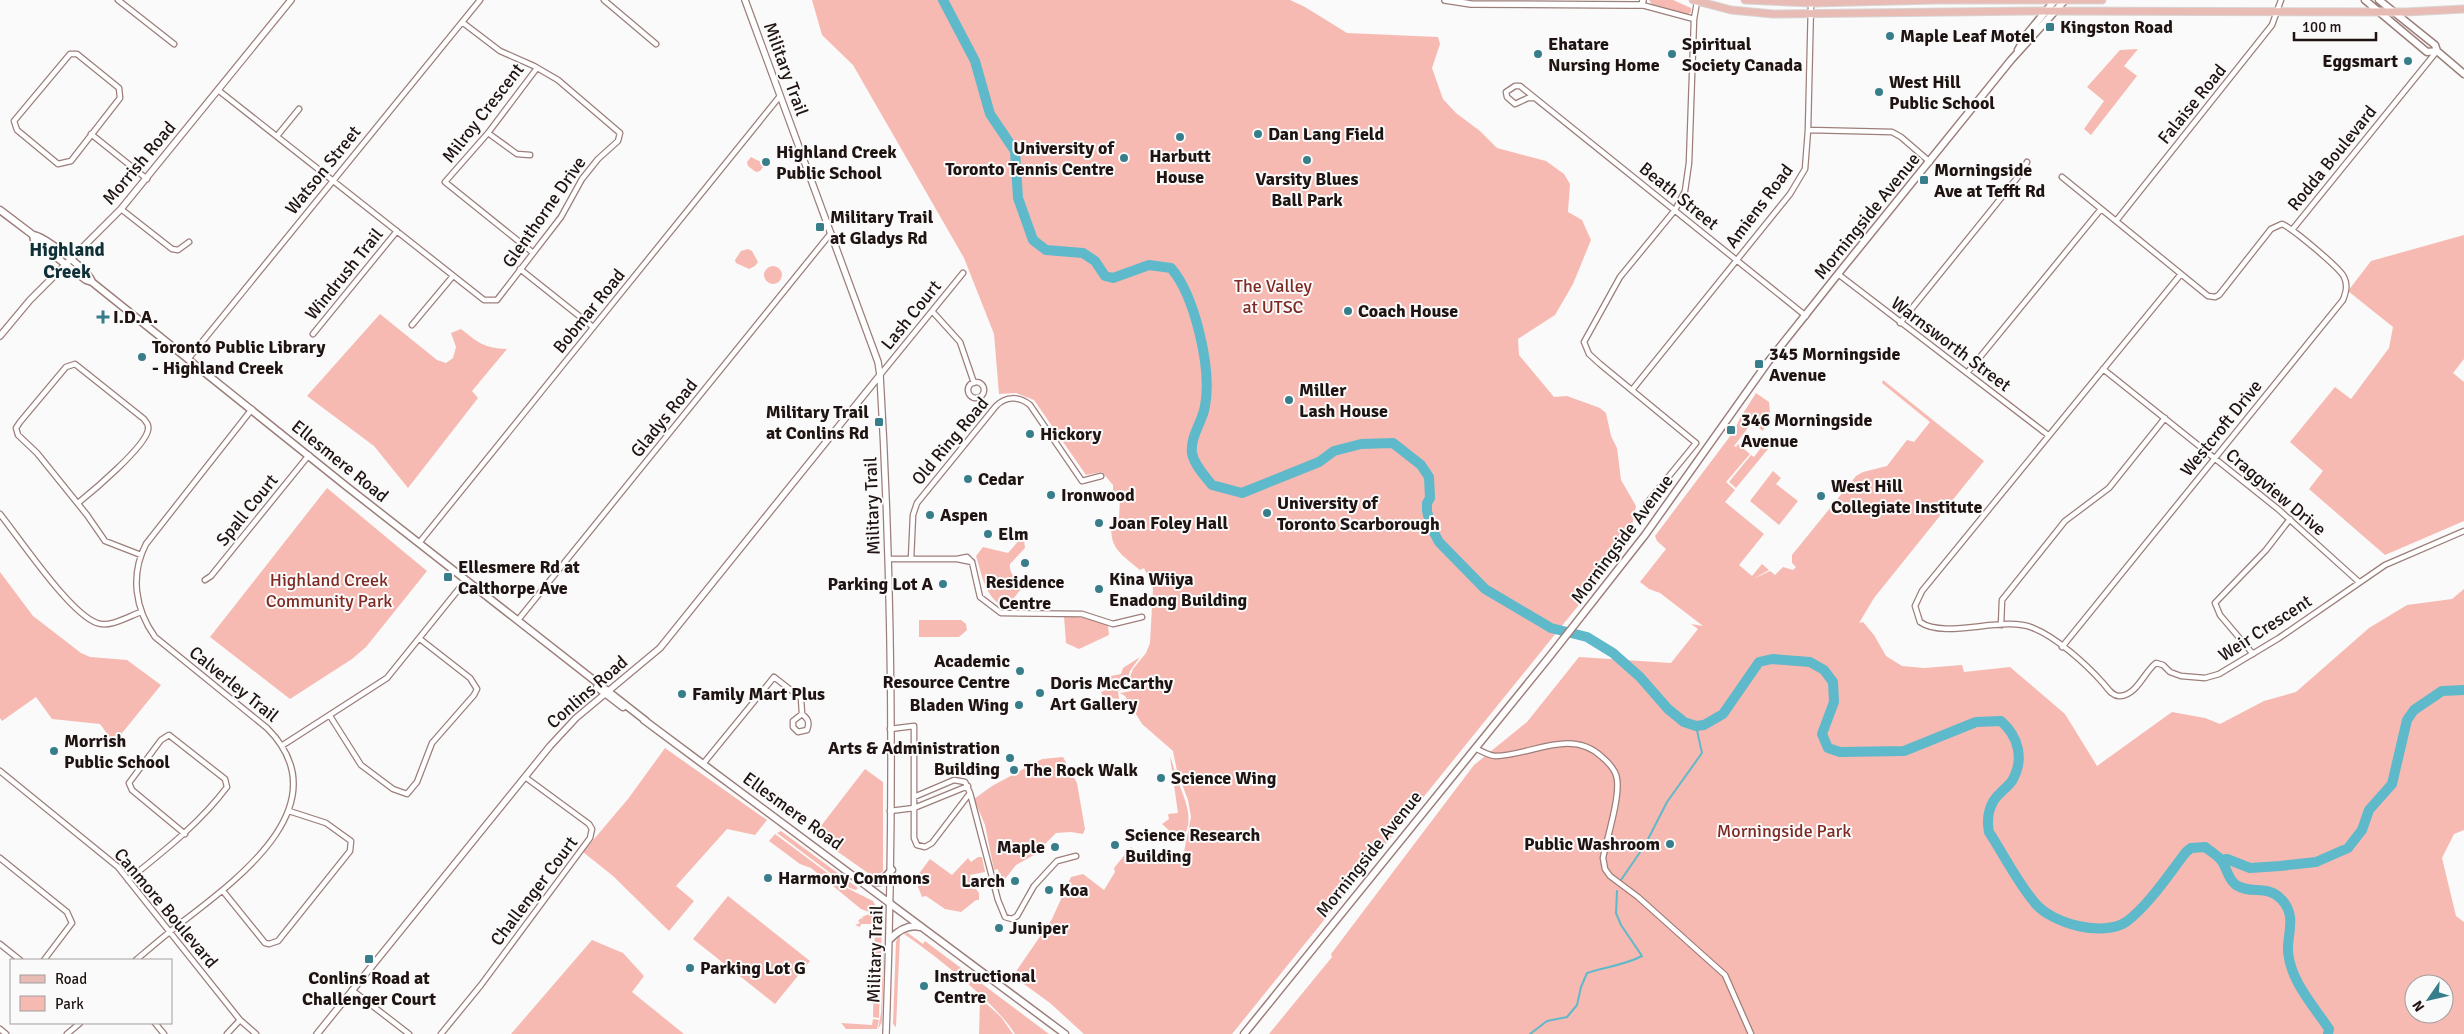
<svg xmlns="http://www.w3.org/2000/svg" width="2464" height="1034" viewBox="0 0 2464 1034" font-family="Signika,sans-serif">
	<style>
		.green { fill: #f7bab2; fill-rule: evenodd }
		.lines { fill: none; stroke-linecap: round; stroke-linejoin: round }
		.stream { stroke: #5eb9cb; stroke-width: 2 }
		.river { stroke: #5eb9cb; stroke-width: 10 }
		.minor-casing { stroke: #9c7e7a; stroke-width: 7 }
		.tertiary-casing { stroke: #9c7e7a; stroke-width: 8 }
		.secondary-casing { stroke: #9c7e7a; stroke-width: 9 }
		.primary-casing { stroke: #d7d5d4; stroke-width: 9 }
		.minor { stroke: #fff; stroke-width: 4.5 }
		.tertiary { stroke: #fff; stroke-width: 5.5 }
		.secondary { stroke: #fff; stroke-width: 6 }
		.primary { stroke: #e8bbb5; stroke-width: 7 }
		.poi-dot { fill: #377d8a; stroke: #fafafa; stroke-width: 2 }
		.labels { text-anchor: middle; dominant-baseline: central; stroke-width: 4; stroke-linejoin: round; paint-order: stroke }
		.poi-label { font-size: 18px; font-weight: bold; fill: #1f1412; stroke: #fafafa; text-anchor: start }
		.street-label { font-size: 18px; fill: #1f1412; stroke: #fafafa }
		.park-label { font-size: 18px; fill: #7f2923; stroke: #fafafa }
		.neighbourhood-label { font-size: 19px; font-weight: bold; fill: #0e3036; stroke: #fafafa }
	</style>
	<rect width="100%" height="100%" fill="#fafafa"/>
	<path class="green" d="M812,0H1290L1305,7L1347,33L1438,37L1440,44L1432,68L1443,99L1456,113L1480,131L1497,148L1546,161L1564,174L1570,184L1568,212L1582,220L1591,240L1573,284L1555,315L1518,339L1519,355L1554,397L1567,396L1600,408L1606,413L1611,436L1617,448L1621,480L1636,506L1628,544L1232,1034H1084L1050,1003L1013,976L1052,919L1071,877L1083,874L1104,890L1115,872L1114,868L1131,847C1145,859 1156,862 1174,863L1184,852L1191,817L1188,800L1177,771L1173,751L1142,724L1125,696L1120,693L1131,691L1140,682L1139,678L1136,685L1132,687L1128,682L1133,669L1146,653L1150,643L1153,588L1144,568L1140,570C1119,552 1108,548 1112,518H1119L1120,499L1113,498V485L1102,472L1086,475L1034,400L1016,393L999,394L994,334L964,258L853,65L822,35Z
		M1649,0H1673L1691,8V12L1687,15L1652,4Z
		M2138,49L2124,66L2137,76L2091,135L2084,129L2104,101L2087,87L2120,50Z
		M751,157L763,163L764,166L760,171L756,172L748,166L747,162Z
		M2464,235V359L2453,373L2464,382V521L2385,555L2309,489L2323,471L2290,442L2335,387L2351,399L2389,348L2393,327L2348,291L2371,261Z
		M748,249L752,251L758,262L755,266L749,269L736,263L735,260L741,251Z
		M764 275a9 9 0 1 1 18 0a9 9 0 1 1-18 0Z
		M380,314L437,360L446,363L453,358L456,347L451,333L461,329C479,343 484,348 507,349L472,391L478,398L408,488L374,446L307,396Z
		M1883,380L1984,461L1874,598L1859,623L1863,622L1874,635L1886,656L1902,666L1924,668L1962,665L1964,672L2010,667L2065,714L2097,766L2172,712L2205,718L2220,724L2264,701L2296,692L2369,628L2407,605L2452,599L2464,589V830L2454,834L2442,858L2456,916L2464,922V1034H1269L1332,957L1331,954L1474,765L1527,722L1579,657L1671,663L1698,629L1691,624L1703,626L1660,593L1649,589L1640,582L1666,549L1657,541L1655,536L1734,431L1741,416L1751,424L1734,446L1736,447L1738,444L1750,454L1726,482L1735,490L1725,502L1764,534L1739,565L1752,576L1762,564L1769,570L1753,579L1770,571L1775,575L1783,567L1793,570L1796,567L1792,563V555L1856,476L1863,472L1887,466L1907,440L1914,442L1930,422L1882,383ZM2414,984H2444V1014H2414Z
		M1756,393L1769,402L1771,424L1769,427L1765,425L1763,431L1742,415Z
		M1763,445L1768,449L1736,488L1729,482L1751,455L1754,457Z
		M1773,471L1781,478L1776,484L1798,501L1779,525L1750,501Z
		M327,488L427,571L366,647L352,659L290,699L210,637Z
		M1021,538L1024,540L1025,548L1010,564C1009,575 1016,579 1025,584L1006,608C984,597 983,577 976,556L983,547L1008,553Z
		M0,572L33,616L81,653L90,657L127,660L161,685L114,743L100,724L52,719L36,697L2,721L0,718Z
		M1064,616L1095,619L1108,626L1109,635L1079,649L1066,643Z
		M919,620H961L966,624L967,630L959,637H919Z
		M1140,657L1130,671L1124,689L1118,691L1119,699L1103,697L1101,692L1106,690V677L1121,674L1123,668Z
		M665,748L767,820L755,835L727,829L676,886L694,901L669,931L613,876L583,852L628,799Z
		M1063,757L1077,783L1085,829L1083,834L1071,832L1056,833L1034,855L1016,865L1001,884L998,869L994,870L985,825L974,799L992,786L1042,759Z
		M1170,757C1173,763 1174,770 1176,776C1183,796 1196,818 1183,838L1173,834L1162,824L1169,819L1168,814L1178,813Z
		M865,769L883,782V871L875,878L814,835Z
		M781,831L858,888L856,890L850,888L777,833Z
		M775,834L849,889L873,901L877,908L869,912L861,909L811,868L800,864L769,841Z
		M978,857H982L985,872L970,875L973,889H976L979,893V900H976L961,912L945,909L926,896L922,897L915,879L930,859L952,875L968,858L971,862Z
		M728,896L810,961L775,1004L693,939Z
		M878,910L882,912V926L879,1018L873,1017L875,924Z
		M876,911L874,924H861L860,927L855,925L860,923L858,921L861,918L863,919L862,917Z
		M885,913L882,1022L878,1029L881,1013Z
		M908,933L923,944L925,941L1049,1034H1015C996,1003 935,955 904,934Z
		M899,935L900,936L896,1027L893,1024L896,942Z
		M592,940L623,953L644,976L632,992L684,1034H511Z
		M980,998L1001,1017L1013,1034H979Z
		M873,1019L879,1020L877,1029H846L841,1023L872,1025Z"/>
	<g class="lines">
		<path class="stream" d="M1621,880L1645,845L1667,802L1702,753L1696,726
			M1530,1034L1547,1021L1567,1017L1577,1005L1581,987L1587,973C1605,967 1625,965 1642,956L1621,925L1616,913L1617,891"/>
		<path class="river" d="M943,0L975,61L990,114L1015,151L1018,198L1033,240L1046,250L1083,253L1095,261L1105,276L1113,278L1149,265L1171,268C1195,296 1212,369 1205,406C1203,421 1190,436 1192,453C1194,465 1205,476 1212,485L1242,493L1319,462L1334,451L1361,444L1393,443L1421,465L1429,477L1430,498L1427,503V511L1431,527L1439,542L1485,589L1551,628L1587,637L1613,653L1640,677L1668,709L1684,722L1696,726L1704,725L1723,714L1759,662L1772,659L1810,662L1824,670L1833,682L1834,702L1822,734L1828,748L1840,752L1904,751L1976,722L2001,721C2018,736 2025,759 2012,781C2007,788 1997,794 1993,802C1988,811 1987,822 1989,832C2004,855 2017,882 2035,903C2052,924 2103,937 2126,922C2148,906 2169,874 2186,852L2191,848L2205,847C2210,851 2216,854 2220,859C2227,866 2227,879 2236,885C2251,895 2268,884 2282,900C2297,916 2287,934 2288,952C2291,982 2313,1005 2329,1029L2328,1034
			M2221,860L2227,859L2250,868L2280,866L2316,862L2348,848L2362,830L2369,810L2392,784L2407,720L2414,710L2442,691L2464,690"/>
		<g class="minor-casing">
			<path id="minor" d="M118,0L174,44
				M604,0L656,44
				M1642,5L1694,19
				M70,54H77L119,88L120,98L71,161L58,164L17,130L14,121Z
				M218,90L484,300H497L561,217L582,179L598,159L618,141L620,133L558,80L534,66L500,51L462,22
				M1534,98H1528L1515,104L1507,97L1506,92L1515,86H1520L1806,316
				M1808,130L1892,132L1901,137L1930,162
				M488,133L517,154L530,155
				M91,134L147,179
				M277,136L299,109
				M121,209L172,249L178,250L189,242
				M2116,221L2272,25L2281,0
				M2292,230L2437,51
				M532,252L445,182L488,133L537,68
				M520,269L593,327
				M1838,274L2048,435
				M2181,274L1922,591L1915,606L1920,622C1946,640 2003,615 2033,628C2056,637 2086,664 2102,682C2107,687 2112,697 2120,696C2137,695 2144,672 2156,663L2163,665L2170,672L2181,676L2205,678L2219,674L2279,638L2385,565L2464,531
				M932,311L960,342L974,383
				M1900,323L1993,208L2021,173L2027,162
				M412,325L453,276
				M313,334L397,231
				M189,358L480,0
				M2103,369L2278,509L2359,582
				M1967,373L2101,209
				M880,375L963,273
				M968 390a8 8 0 1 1 16 0a8 8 0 1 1-16 0Z
				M1632,390L1790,194L1805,169L1808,130L1811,3
				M78,503C93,491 145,447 148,430C149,425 147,423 144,419L75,364L66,367L20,422L16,428L18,435L37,453L87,515L105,541L141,555
				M1647,503L1696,443L1600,364L1589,354L1584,342L1620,277L1675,210L1685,191L1689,163L1694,19L1697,2
				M0,514C20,539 70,614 97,623C110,628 129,616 141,612
				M419,543L780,96
				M889,559H957L967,557L972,562L980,597L1001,613L1082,614L1113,624L1142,617
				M911,559L913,515L917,503L996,406C1006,396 1019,396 1030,405L1082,481L1101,476
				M957,559L972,562
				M205,580L211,576L309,455
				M518,620L831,233
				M2001,625L2002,600L2010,590L2065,521L2109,488L2165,418
				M2062,647L2343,300C2346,292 2348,285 2344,277C2340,268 2292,228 2282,224L2271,229L2219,295L2215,297L2208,296L2062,177
				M2253,654L2220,615L2215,603L2266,550L2290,519
				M330,716L361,765L393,789L407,794L417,782L432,743L474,695L477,689L470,678L420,639
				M890,729L914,726V838L917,845L925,847L932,843L970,793L965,782L954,780L914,797
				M283,745L387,678L466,580
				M1475,748C1481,751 1489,756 1496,756C1532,755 1571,728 1602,757C1609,763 1616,770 1617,779C1620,798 1607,838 1603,858L1605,869L1610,876L1638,897L1725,975L1751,1034
				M703,764L774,677L801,698L802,714C808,719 810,722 807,730L798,732L793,727V721L802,714
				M0,771L118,867L240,1020L256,1034
				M970,793L998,900L1005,917L1012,919L1017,916L1034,886L1057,861L1076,856
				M890,811L914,808L968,786
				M0,858L67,912L72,923L44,960
				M128,880C164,851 199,824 227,787L225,779L169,735L161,740L129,783L132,790L185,834
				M223,891L265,943L269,944L278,941L350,851L351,841L326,823L289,811
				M0,944L20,960
				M136,960C149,949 163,937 177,926C234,882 344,805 267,728L155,637C135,609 130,575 146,544L252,409
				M352,990L409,1034
				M155,1023L164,1034
				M0,1029L6,1034
				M67,1034L80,1023
				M227,1034L240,1020
				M441,1034L481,985L590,838L592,829L589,824L525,777"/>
		</g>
		<g class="tertiary-casing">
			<path id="tertiary" d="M745,0L878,362L880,375C893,595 894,815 886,1034
				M1445,0L1471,4L1632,5H1642L1643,0
				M0,336L30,300L121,209L291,0
				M317,1034L550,746L576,718L660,648L880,375"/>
		</g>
		<g class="secondary-casing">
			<path id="secondary" d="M2365,0L2427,52L2437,51
				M2379,0L2435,45L2437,51L2464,74
				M2018,50L2027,34L2055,0
				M0,210L33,235C44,236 89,271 92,282
				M33,235L34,240L86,280L92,282L346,486L646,721
				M597,687L623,707
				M644,720L1065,1034
				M863,882H880L892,870
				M890,939C898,931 908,924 920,927
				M1244,1034L1550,656L1645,535L1768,362L1842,269L2011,60L2065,0"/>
		</g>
		<g class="primary-casing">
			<path id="primary" d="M1693,0L1731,10L1773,14L2035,11L2406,12L2464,9
				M1745,0L1811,3L1937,0
				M1938,0H2102"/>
		</g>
		<use href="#minor" class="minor"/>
		<use href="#tertiary" class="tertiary"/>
		<use href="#secondary" class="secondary"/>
		<use href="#primary" class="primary"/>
	</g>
	<g class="poi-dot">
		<rect x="2045" y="22" width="10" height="10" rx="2.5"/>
		<circle cx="1890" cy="36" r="5"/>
		<circle cx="1538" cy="54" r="5"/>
		<circle cx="1672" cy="54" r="5"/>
		<circle cx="2408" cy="61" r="5"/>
		<circle cx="1879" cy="92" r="5"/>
		<circle cx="1258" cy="134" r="5"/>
		<circle cx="1180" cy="137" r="5"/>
		<circle cx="1124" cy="158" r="5"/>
		<circle cx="1307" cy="160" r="5"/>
		<circle cx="766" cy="162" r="5"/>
		<rect x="1919" y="175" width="10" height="10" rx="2.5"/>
		<rect x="815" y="222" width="10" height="10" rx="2.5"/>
		<circle cx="1348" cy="311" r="5"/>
		<path d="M100.5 309.5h5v5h5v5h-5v5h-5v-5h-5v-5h5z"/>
		<circle cx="142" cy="357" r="5"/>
		<rect x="1754" y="359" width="10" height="10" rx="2.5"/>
		<circle cx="1289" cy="400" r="5"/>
		<rect x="874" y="417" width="10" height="10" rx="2.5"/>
		<rect x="1726" y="425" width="10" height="10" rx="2.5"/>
		<circle cx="1030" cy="434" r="5"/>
		<circle cx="968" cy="479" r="5"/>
		<circle cx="1051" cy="495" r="5"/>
		<circle cx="1821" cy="496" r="5"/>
		<circle cx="1267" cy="513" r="5"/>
		<circle cx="930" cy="515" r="5"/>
		<circle cx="1099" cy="523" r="5"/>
		<circle cx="988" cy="534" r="5"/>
		<circle cx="1025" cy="563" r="5"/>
		<rect x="443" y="572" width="10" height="10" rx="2.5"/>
		<circle cx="943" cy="584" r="5"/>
		<circle cx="1099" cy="589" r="5"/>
		<circle cx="1020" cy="671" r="5"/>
		<circle cx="1040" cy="693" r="5"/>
		<circle cx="682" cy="694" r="5"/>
		<circle cx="1019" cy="705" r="5"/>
		<circle cx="54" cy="751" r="5"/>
		<circle cx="1010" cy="758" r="5"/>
		<circle cx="1014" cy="770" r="5"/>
		<circle cx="1161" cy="778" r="5"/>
		<circle cx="1670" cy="844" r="5"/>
		<circle cx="1115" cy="845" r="5"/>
		<circle cx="1055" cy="847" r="5"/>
		<circle cx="768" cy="878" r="5"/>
		<circle cx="1015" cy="881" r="5"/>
		<circle cx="1049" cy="890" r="5"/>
		<circle cx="999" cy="928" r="5"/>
		<rect x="364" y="954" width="10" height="10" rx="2.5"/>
		<circle cx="690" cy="968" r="5"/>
		<circle cx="924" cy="986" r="5"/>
	</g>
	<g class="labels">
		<g class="poi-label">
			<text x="2060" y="27">Kingston Road</text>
			<text x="1900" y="36">Maple Leaf Motel</text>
			<text x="1548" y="44">Ehatare<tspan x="1548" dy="21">Nursing Home</tspan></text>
			<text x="1682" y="44">Spiritual<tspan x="1682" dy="21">Society Canada</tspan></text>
			<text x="2398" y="61" text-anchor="end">Eggsmart</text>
			<text x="1889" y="82">West Hill<tspan x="1889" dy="21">Public School</tspan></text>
			<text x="1268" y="134">Dan Lang Field</text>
			<text x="1114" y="148" text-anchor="end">University of<tspan x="1114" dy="21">Toronto Tennis Centre</tspan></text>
			<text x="776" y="152">Highland Creek<tspan x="776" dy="21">Public School</tspan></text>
			<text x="1180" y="156" text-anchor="middle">Harbutt<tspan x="1180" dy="21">House</tspan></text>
			<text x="1934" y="170">Morningside<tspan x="1934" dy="21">Ave at Tefft Rd</tspan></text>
			<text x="1307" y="179" text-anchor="middle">Varsity Blues<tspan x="1307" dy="21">Ball Park</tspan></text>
			<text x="830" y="217">Military Trail<tspan x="830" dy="21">at Gladys Rd</tspan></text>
			<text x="1358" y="311">Coach House</text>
			<text x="113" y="317">I.D.A.</text>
			<text x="152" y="347">Toronto Public Library<tspan x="152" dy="21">- Highland Creek</tspan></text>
			<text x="1769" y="354">345 Morningside<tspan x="1769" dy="21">Avenue</tspan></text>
			<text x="1299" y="390">Miller<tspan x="1299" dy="21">Lash House</tspan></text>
			<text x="869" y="412" text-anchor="end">Military Trail<tspan x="869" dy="21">at Conlins Rd</tspan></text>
			<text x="1741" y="420">346 Morningside<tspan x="1741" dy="21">Avenue</tspan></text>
			<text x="1040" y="434">Hickory</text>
			<text x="978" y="479">Cedar</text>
			<text x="1831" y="486">West Hill<tspan x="1831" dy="21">Collegiate Institute</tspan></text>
			<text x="1061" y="495">Ironwood</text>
			<text x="1277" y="503">University of<tspan x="1277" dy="21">Toronto Scarborough</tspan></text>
			<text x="940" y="515">Aspen</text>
			<text x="1109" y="523">Joan Foley Hall</text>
			<text x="998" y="534">Elm</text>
			<text x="458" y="567">Ellesmere Rd at<tspan x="458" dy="21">Calthorpe Ave</tspan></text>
			<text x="1109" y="579">Kina Wiiya<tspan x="1109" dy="21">Enadong Building</tspan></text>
			<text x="1025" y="582" text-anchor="middle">Residence<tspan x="1025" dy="21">Centre</tspan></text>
			<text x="933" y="584" text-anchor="end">Parking Lot A</text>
			<text x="1010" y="661" text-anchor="end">Academic<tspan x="1010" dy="21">Resource Centre</tspan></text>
			<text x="1050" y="683">Doris McCarthy<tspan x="1050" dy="21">Art Gallery</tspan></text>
			<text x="692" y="694">Family Mart Plus</text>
			<text x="1009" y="705" text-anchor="end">Bladen Wing</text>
			<text x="64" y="741">Morrish<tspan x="64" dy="21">Public School</tspan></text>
			<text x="1000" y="748" text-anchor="end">Arts &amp; Administration<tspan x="1000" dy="21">Building</tspan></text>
			<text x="1024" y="770">The Rock Walk</text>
			<text x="1171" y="778">Science Wing</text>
			<text x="1125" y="835">Science Research<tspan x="1125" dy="21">Building</tspan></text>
			<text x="1660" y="844" text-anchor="end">Public Washroom</text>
			<text x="1045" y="847" text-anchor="end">Maple</text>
			<text x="778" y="878">Harmony Commons</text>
			<text x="1005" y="881" text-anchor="end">Larch</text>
			<text x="1059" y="890">Koa</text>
			<text x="1009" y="928">Juniper</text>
			<text x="700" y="968">Parking Lot G</text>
			<text x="934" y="976">Instructional<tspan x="934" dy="21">Centre</tspan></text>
			<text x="369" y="978" text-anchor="middle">Conlins Road at<tspan x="369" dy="21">Challenger Court</tspan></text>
		</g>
		<g class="street-label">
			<text transform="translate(786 69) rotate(70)">Military Trail</text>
			<text transform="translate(2192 104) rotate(-51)">Falaise Road</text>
			<text transform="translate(483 113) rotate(-52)">Milroy Crescent</text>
			<text transform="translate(2332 158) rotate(-51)">Rodda Boulevard</text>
			<text transform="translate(139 163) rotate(-50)">Morrish Road</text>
			<text transform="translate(323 170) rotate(-51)">Watson Street</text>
			<text transform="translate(1679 196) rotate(39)">Beath Street</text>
			<text transform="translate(1759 206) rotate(-53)">Amiens Road</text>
			<text transform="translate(544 212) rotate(-55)">Glenthorne Drive</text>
			<text transform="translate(1867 216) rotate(-51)">Morningside Avenue</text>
			<text transform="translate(344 274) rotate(-51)">Windrush Trail</text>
			<text transform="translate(589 311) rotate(-51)">Bobmar Road</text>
			<text transform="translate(911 315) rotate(-51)">Lash Court</text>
			<text transform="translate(1951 344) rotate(37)">Warnsworth Street</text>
			<text transform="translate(664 418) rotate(-51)">Gladys Road</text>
			<text transform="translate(2221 428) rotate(-51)">Westcroft Drive</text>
			<text transform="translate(950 441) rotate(-50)">Old Ring Road</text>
			<text transform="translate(340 461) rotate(39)">Ellesmere Road</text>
			<text transform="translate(2276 492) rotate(40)">Craggview Drive</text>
			<text transform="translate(872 506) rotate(-92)">Military Trail</text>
			<text transform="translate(247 510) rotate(-51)">Spall Court</text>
			<text transform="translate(1622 539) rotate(-53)">Morningside Avenue</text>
			<text transform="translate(2265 628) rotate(-33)">Weir Crescent</text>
			<text transform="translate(234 684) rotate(39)">Calverley Trail</text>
			<text transform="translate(587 692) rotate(-41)">Conlins Road</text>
			<text transform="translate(793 811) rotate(36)">Ellesmere Road</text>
			<text transform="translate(1369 854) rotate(-51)">Morningside Avenue</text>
			<text transform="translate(534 891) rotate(-53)">Challenger Court</text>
			<text transform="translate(166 908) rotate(50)">Canmore Boulevard</text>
			<text transform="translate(875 954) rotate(-88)">Military Trail</text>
		</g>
		<g class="park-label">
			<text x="1273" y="286">The Valley<tspan x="1273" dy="21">at UTSC</tspan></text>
			<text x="329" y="580">Highland Creek<tspan x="329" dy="21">Community Park</tspan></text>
			<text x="1784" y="831">Morningside Park</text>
		</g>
		<g class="neighbourhood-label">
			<text x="67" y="250">Highland<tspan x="67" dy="22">Creek</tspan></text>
		</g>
	</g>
	<rect x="10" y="959" width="162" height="65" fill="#fafafa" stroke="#a29e9d"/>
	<rect x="20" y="975" width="25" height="8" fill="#e8bbb5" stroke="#a29e9d"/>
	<text x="55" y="984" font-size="15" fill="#1f1412">Road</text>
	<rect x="20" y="996" width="25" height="15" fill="#f7bab2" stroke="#a29e9d"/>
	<text x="55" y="1009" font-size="15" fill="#1f1412">Park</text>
	<g transform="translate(2429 999) rotate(236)"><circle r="24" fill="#fafafa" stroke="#a29e9d"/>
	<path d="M0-4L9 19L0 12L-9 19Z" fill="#377d8a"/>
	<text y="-8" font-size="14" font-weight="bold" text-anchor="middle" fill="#1f1412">N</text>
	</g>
	<path d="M2294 32v8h82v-8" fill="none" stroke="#1f1412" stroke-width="2.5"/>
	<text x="2302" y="32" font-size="15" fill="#1f1412" stroke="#fafafa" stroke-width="4" paint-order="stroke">100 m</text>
</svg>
